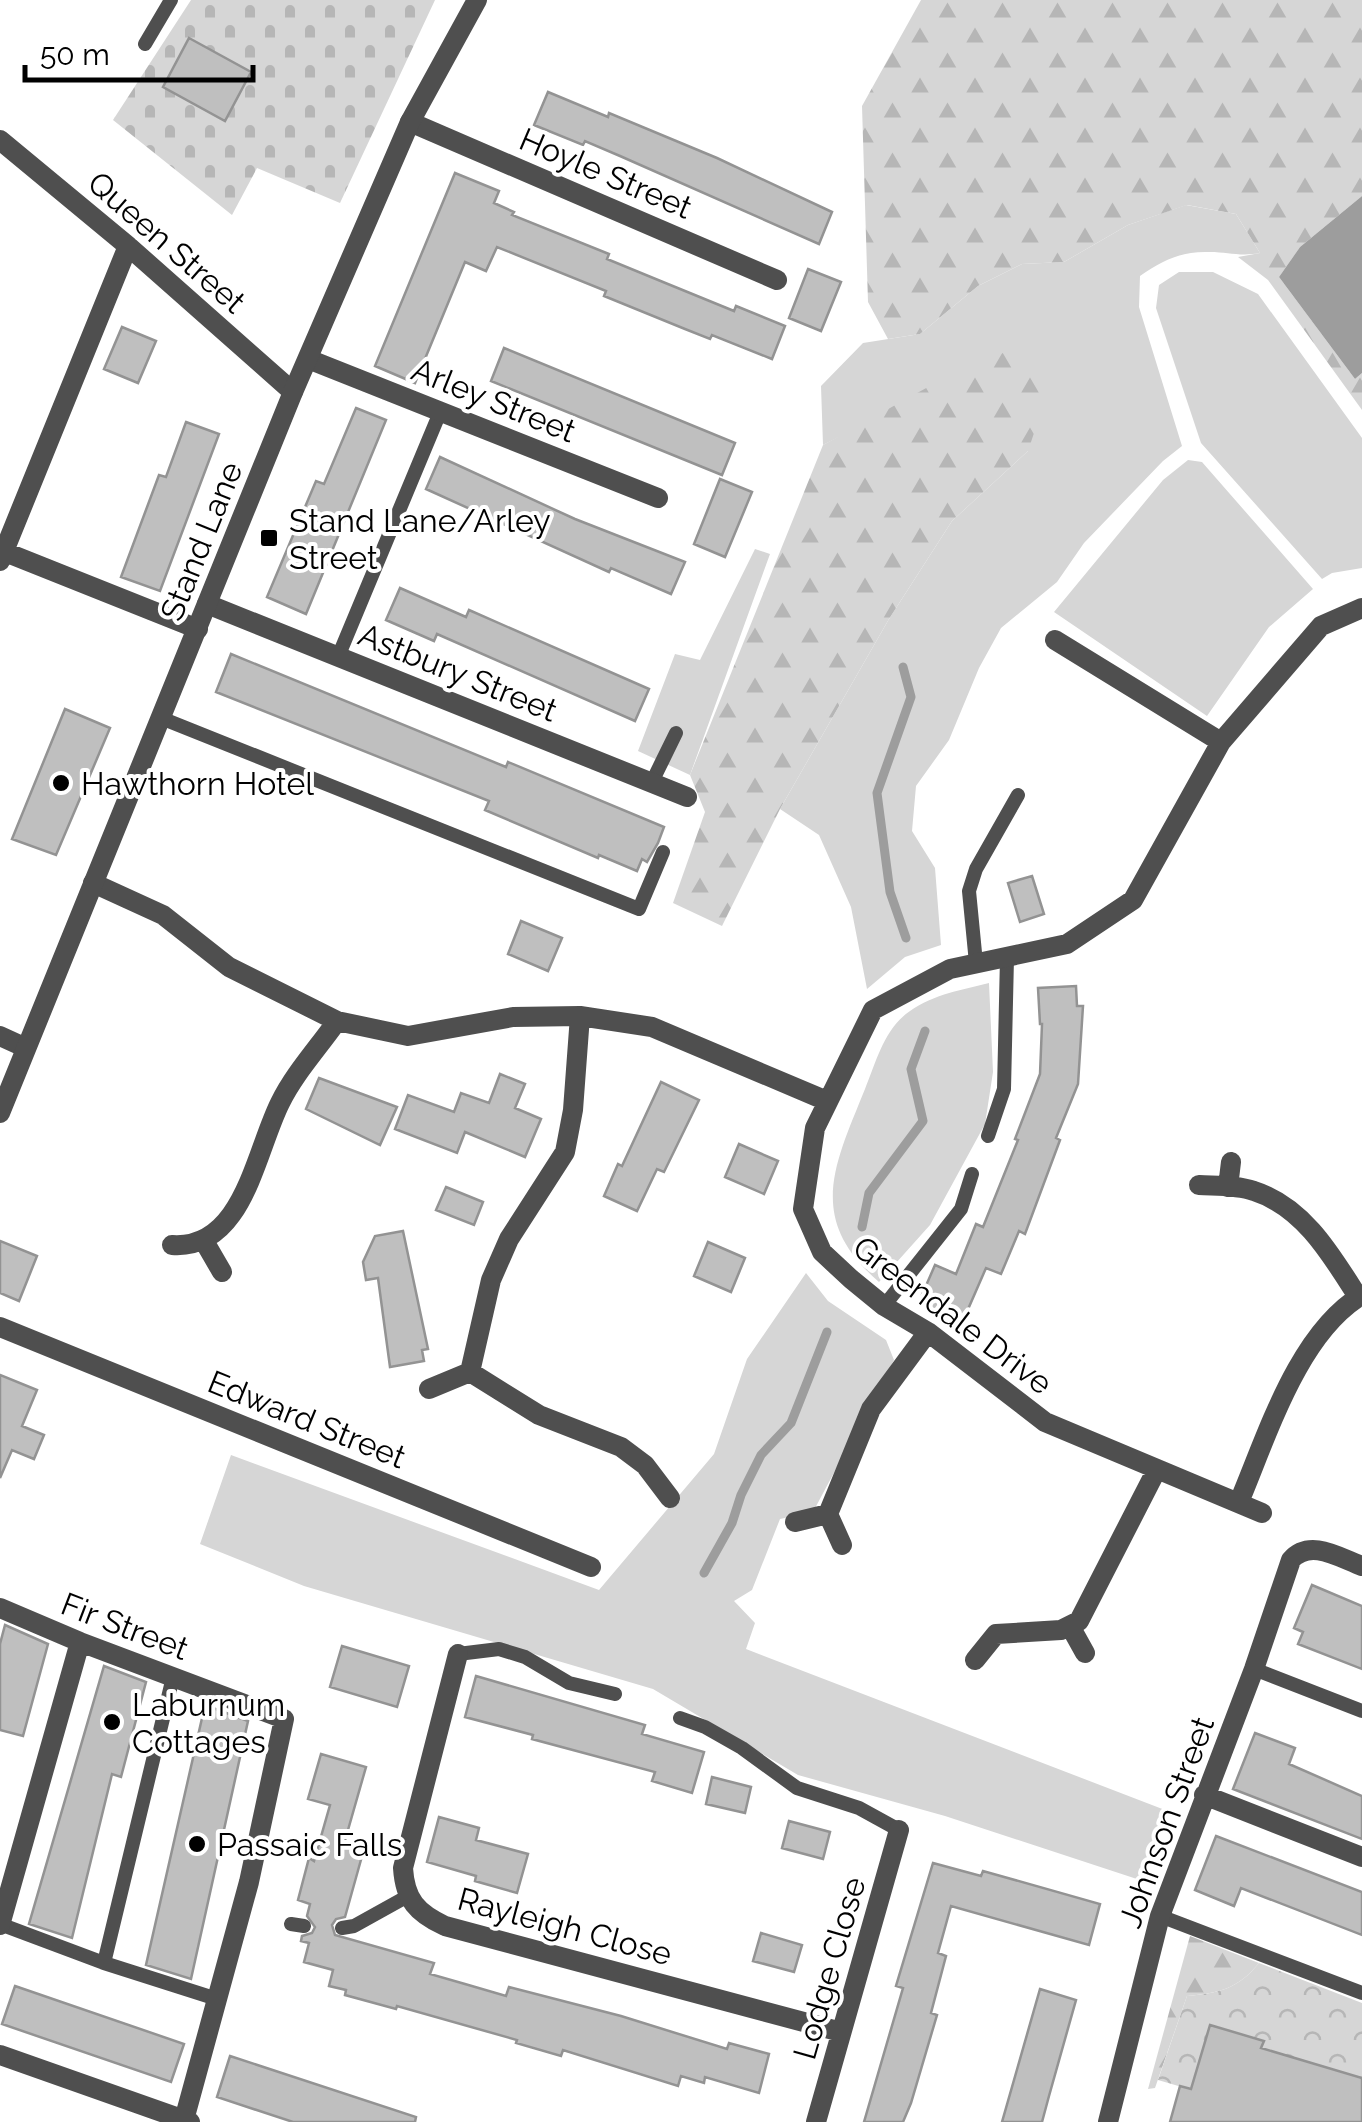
<svg xmlns="http://www.w3.org/2000/svg" width="1362" height="2122" viewBox="0 0 1362 2122" font-family="Raleway,sans-serif">
	<style>
		.green { fill: #d6d6d6 }
		.forest { fill: url(#forest-firs) }
		.cemetery { fill: url(#cemetery-stones) }
		.park { fill: url(#park-crowns); fill-rule: evenodd }
		.water { fill: #9d9d9d }
		.lines { fill: none; stroke-linecap: round; stroke-linejoin: round }
		.stream { stroke: #9d9d9d; stroke-width: 9 }
		.building { fill: #bfbfbf; stroke: #939393; stroke-width: 2.5 }
		.service { stroke: #4f4f4f; stroke-width: 14 }
		.minor { stroke: #4f4f4f; stroke-width: 20 }
		.tertiary { stroke: #4f4f4f; stroke-width: 20 }
		.poi-dot { fill: #000; stroke: #fff; stroke-width: 4 }
		.labels { text-anchor: middle; dominant-baseline: central; stroke-width: 8; stroke-linejoin: round; paint-order: stroke }
		.street-label { font-size: 32px; fill: #000; stroke: #fff }
		.poi-label { font-size: 32px; fill: #000; stroke: #fff; text-anchor: start }
	</style>
	<defs>
		<pattern id="forest-firs" width="22" height="20" patternUnits="userSpaceOnUse" patternTransform="scale(2.5)"><rect width="22" height="20" fill="#d6d6d6"/><path d="M5 1l3.5 6h-7zM16 11l3.5 6h-7z" fill="#b6b6b6"/></pattern>
		<pattern id="cemetery-stones" width="16" height="16" patternUnits="userSpaceOnUse" patternTransform="scale(2.5)"><rect width="16" height="16" fill="#d6d6d6"/><path d="M2 7V4a2 2 0 0 1 4 0v3zM10 15v-3a2 2 0 0 1 4 0v3z" fill="#b6b6b6"/></pattern>
		<pattern id="park-crowns" width="20" height="18" patternUnits="userSpaceOnUse" patternTransform="scale(2.5)"><rect width="20" height="18" fill="#d6d6d6"/><path d="M2 6a3 3 0 1 1 6 0M12 15a3 3 0 1 1 6 0" fill="none" stroke="#b6b6b6"/></pattern>
	</defs>
	<rect width="100%" height="100%" fill="#fff"/>
	<path class="green" d="M1186,205L1236,214L1260,253C1238,257 1226,251 1205,252C1179,252 1160,262 1140,276L1139,307L1182,446L1163,461L1084,543L1057,582L1001,628L979,668L949,740L916,786L912,831L935,868L941,945L905,957L867,989L851,907L819,835L780,809L889,619L952,521L1028,451L864,424L823,445L821,386L863,343L920,334L978,286L1022,264L1064,262L1128,225Z
		M1179,272H1213L1258,294L1362,438V568L1332,573L1322,579L1201,443L1156,308L1159,285Z
		M1188,460L1202,462L1313,589L1269,627L1207,716L1054,612L1163,480Z
		M755,549L770,554L690,775L638,751L675,654L700,660Z
		M989,983L993,1072L985,1124L930,1225L879,1282C806,1219 834,1166 865,1089C877,1060 884,1029 910,1011C934,994 962,990 989,983Z
		M806,1273L828,1301L886,1340L894,1360L813,1512L780,1519L752,1590L734,1601L755,1623L746,1649L1165,1810L1146,1882L945,1816L798,1775L653,1689L304,1586L200,1544L231,1455L599,1590L714,1454L747,1359Z"/>
	<path class="forest" d="M921,0H1362V196L1300,247L1279,277L1355,379L1362,373V410L1268,280L1238,257L1260,253L1236,214L1187,205L1128,225L1064,262L1022,264L978,286L920,334L888,339L868,302L862,106Z
		M1013,349L1049,388L1028,451L952,521L889,619L780,809L722,926L673,903L705,812L690,775L823,445L957,371Z
		M1190,1936L1259,1963C1238,1989 1219,1993 1187,1996L1155,2088L1148,2089Z"/>
	<path class="cemetery" d="M191,0H435L340,203L257,168L232,215L113,120Z"/>
	<path class="park" d="M1259,1963L1362,2003V2078L1301,2122L1158,2080L1187,1996C1219,1993 1238,1989 1259,1963ZM1210,2025L1263,2041L1250,2086L1197,2070Z"/>
	<path class="water" d="M1362,196V373L1355,379L1279,277L1300,247Z"/>
	<g class="lines">
		<path class="stream" d="M903,667L911,697L877,793L890,892L906,938
			M862,1227L869,1193L923,1121L911,1069L925,1031
			M704,1573L732,1523L741,1495L761,1455L791,1423L827,1332"/>
	</g>
	<path class="building" d="M189,38L251,72L225,121L163,87Z
		M548,92L608,117L609,113L717,158L832,212L819,244L620,156L585,141L583,145L534,125Z
		M455,173L499,191L494,203L514,212L512,215L609,254L607,259L663,282L734,311L736,306L785,326L772,359L712,335L710,339L685,329L604,296L606,291L497,247L486,271L465,262L415,383L375,366Z
		M808,269L841,282L821,331L789,318Z
		M122,327L156,341L138,383L104,369Z
		M504,348L735,443L722,475L491,381Z
		M356,408L386,420L306,614L267,597L316,481L324,484Z
		M186,422L219,434L160,591L121,577L159,475L166,477Z
		M440,457L575,519L685,562L671,594L611,568L609,572L426,489Z
		M720,479L752,492L725,557L694,544Z
		M400,588L466,617L469,610L649,689L635,721L437,634L434,641L386,620Z
		M231,654L506,767L508,762L664,827L658,843L647,862L642,859L637,871L599,855L598,858L485,810L489,801L216,692Z
		M65,709L110,728L56,855L12,839Z
		M1032,876L1044,914L1020,922L1008,883Z
		M521,921L562,938L548,971L508,954Z
		M1076,986L1077,1006H1083L1078,1084L1056,1138L1060,1140L1025,1234L1019,1231L1001,1274L986,1268L962,1323L918,1304L935,1265L956,1274L976,1224L983,1227L1018,1140L1015,1139L1040,1074L1042,1024H1040L1038,988Z
		M500,1074L525,1084L515,1108L541,1119L525,1157L465,1132L457,1153L395,1129L408,1095L454,1112L461,1093L489,1103Z
		M319,1078L397,1107L380,1145L306,1109Z
		M661,1082L699,1100L664,1172L657,1169L637,1211L604,1196L618,1164L622,1166Z
		M739,1144L778,1161L764,1194L725,1177Z
		M446,1187L483,1202L474,1225L436,1210Z
		M403,1231L428,1349L422,1350L424,1361L390,1367L378,1278L366,1280L363,1262L375,1236Z
		M0,1241L37,1256L19,1301L0,1293Z
		M708,1242L745,1258L731,1292L694,1276Z
		M0,1375L37,1390L22,1426L44,1435L34,1459L12,1450L0,1478Z
		M1312,1585L1362,1606V1669L1298,1644L1303,1632L1294,1628Z
		M5,1625L48,1644L23,1736L0,1730V1644Z
		M342,1646L409,1666L397,1707L330,1687Z
		M104,1666L146,1682L121,1777L112,1774L72,1938L29,1924Z
		M476,1676L645,1725L642,1734L704,1752L692,1793L652,1781L655,1772L532,1739L533,1735L465,1717Z
		M205,1705L248,1721L191,1979L146,1965Z
		M1255,1733L1295,1748L1289,1764L1362,1796V1839L1233,1789Z
		M321,1754L366,1767L344,1844L364,1849L345,1917L336,1919L332,1925L335,1935L434,1963L430,1974L465,1984L506,1996L509,1987L621,2016L727,2049L729,2043L769,2054L759,2093L705,2077L704,2083L681,2076L678,2086L563,2050L561,2056L516,2043L517,2040L397,2006L396,2009L345,1995L346,1990L329,1986L333,1970L304,1962L309,1943L301,1941L302,1936L312,1933L315,1927L307,1916L310,1904L298,1900L309,1858L314,1861L330,1805L308,1799Z
		M712,1777L751,1787L745,1813L706,1804Z
		M439,1817L479,1828L476,1840L528,1854L517,1893L475,1881L476,1876L427,1862Z
		M789,1821L830,1832L823,1859L782,1848Z
		M1216,1836L1362,1892V1935L1241,1888L1234,1906L1195,1890Z
		M933,1863L981,1876L983,1871L1100,1904L1089,1945L951,1906L938,1953L946,1956L931,2013L937,2015L911,2103L903,2122H864L903,1988L896,1986Z
		M761,1933L802,1945L794,1972L753,1961Z
		M15,1986L184,2044L171,2082L2,2024Z
		M1040,1989L1076,2000L1049,2096L1042,2122H1002Z
		M1210,2025L1264,2041L1261,2048L1362,2078V2122H1170L1180,2086L1191,2089Z
		M230,2056L416,2117L415,2122H293L217,2097Z"/>
	<g class="lines">
		<path class="service" d="M145,44L171,0
			M338,657L441,410
			M161,718L639,909L663,852
			M652,782L676,733
			M976,963L969,891L976,869L1018,795
			M988,1136L1004,1089L1007,958
			M884,1306L961,1209L972,1174
			M458,1654L499,1649L525,1657L569,1683L615,1694
			M1254,1669L1362,1711
			M173,1677L104,1963L217,1999
			M680,1718L705,1727L742,1748L797,1788L859,1808L899,1830
			M1160,1916L1362,1993
			M0,1924L104,1963
			M291,1924L304,1926
			M342,1928L354,1926L408,1896"/>
		<path class="minor" d="M410,122L777,280
			M0,140L128,246L293,392
			M308,359L658,498
			M0,550L198,629
			M0,561L128,246
			M207,604L687,797
			M1055,640L1221,742
			M93,883L163,915L229,967L337,1021L408,1036L513,1017L580,1016L652,1027L827,1101
			M0,1036L24,1047
			M1199,1185C1217,1186 1237,1185 1254,1191C1304,1207 1332,1256 1358,1297
			M1228,1187L1231,1162
			M204,1241L222,1272
			M172,1245C243,1250 255,1153 280,1103C294,1074 318,1048 337,1021
			M0,1327L591,1567
			M470,1372L491,1280L509,1239L565,1152L573,1110L580,1016
			M429,1389L470,1372L539,1415L621,1447L645,1465L670,1498
			M1239,1502C1267,1436 1298,1333 1362,1295
			M1262,1513L1045,1422L928,1332L884,1306L851,1279L822,1252L803,1209L815,1128L873,1010L950,969L1067,944L1133,900L1221,742L1321,626L1362,608
			M828,1514L871,1409L928,1332
			M795,1522L828,1514L842,1545
			M0,1608L80,1642L284,1719L249,1882L184,2120
			M1070,1626L1085,1653
			M458,1654L403,1868C405,1900 417,1913 445,1926L841,2032
			M975,1660L996,1634L1061,1630L1079,1621L1157,1469
			M1204,1795L1362,1857
			M0,1925L80,1642
			M0,2055L190,2122
			M816,2122L899,1830
			M1108,2122L1160,1916L1254,1669L1291,1560C1310,1538 1340,1558 1362,1566"/>
		<path class="tertiary" d="M0,1113L293,392L410,122L477,0"/>
	</g>
	<g class="poi-dot">
		<rect x="259" y="528" width="20" height="20" rx="5"/>
		<circle cx="61" cy="783" r="10"/>
		<circle cx="112" cy="1722" r="10"/>
		<circle cx="197" cy="1844" r="10"/>
	</g>
	<g class="labels">
		<g class="street-label">
			<text transform="translate(606 173) rotate(23)">Hoyle Street</text>
			<text transform="translate(167 242) rotate(41)">Queen Street</text>
			<text transform="translate(494 400) rotate(22)">Arley Street</text>
			<text transform="translate(201 541) rotate(-68)">Stand Lane</text>
			<text transform="translate(458 672) rotate(22)">Astbury Street</text>
			<text transform="translate(953 1315) rotate(37)">Greendale Drive</text>
			<text transform="translate(307 1419) rotate(22)">Edward Street</text>
			<text transform="translate(125 1626) rotate(21)">Fir Street</text>
			<text transform="translate(1166 1822) rotate(-70)">Johnson Street</text>
			<text transform="translate(565 1926) rotate(15)">Rayleigh Close</text>
			<text transform="translate(829 1968) rotate(-74)">Lodge Close</text>
		</g>
		<g class="poi-label">
			<text x="289" y="520">Stand Lane/Arley<tspan x="289" dy="37">Street</tspan></text>
			<text x="81" y="783">Hawthorn Hotel</text>
			<text x="132" y="1704">Laburnum<tspan x="132" dy="37">Cottages</tspan></text>
			<text x="217" y="1844">Passaic Falls</text>
		</g>
	</g>
	<path d="M25 65v15h228v-15" fill="none" stroke="#000000" stroke-width="5"/>
	<text x="40" y="65" font-size="30" fill="#000000" stroke="#ffffff" stroke-width="8" paint-order="stroke">50 m</text>
</svg>
